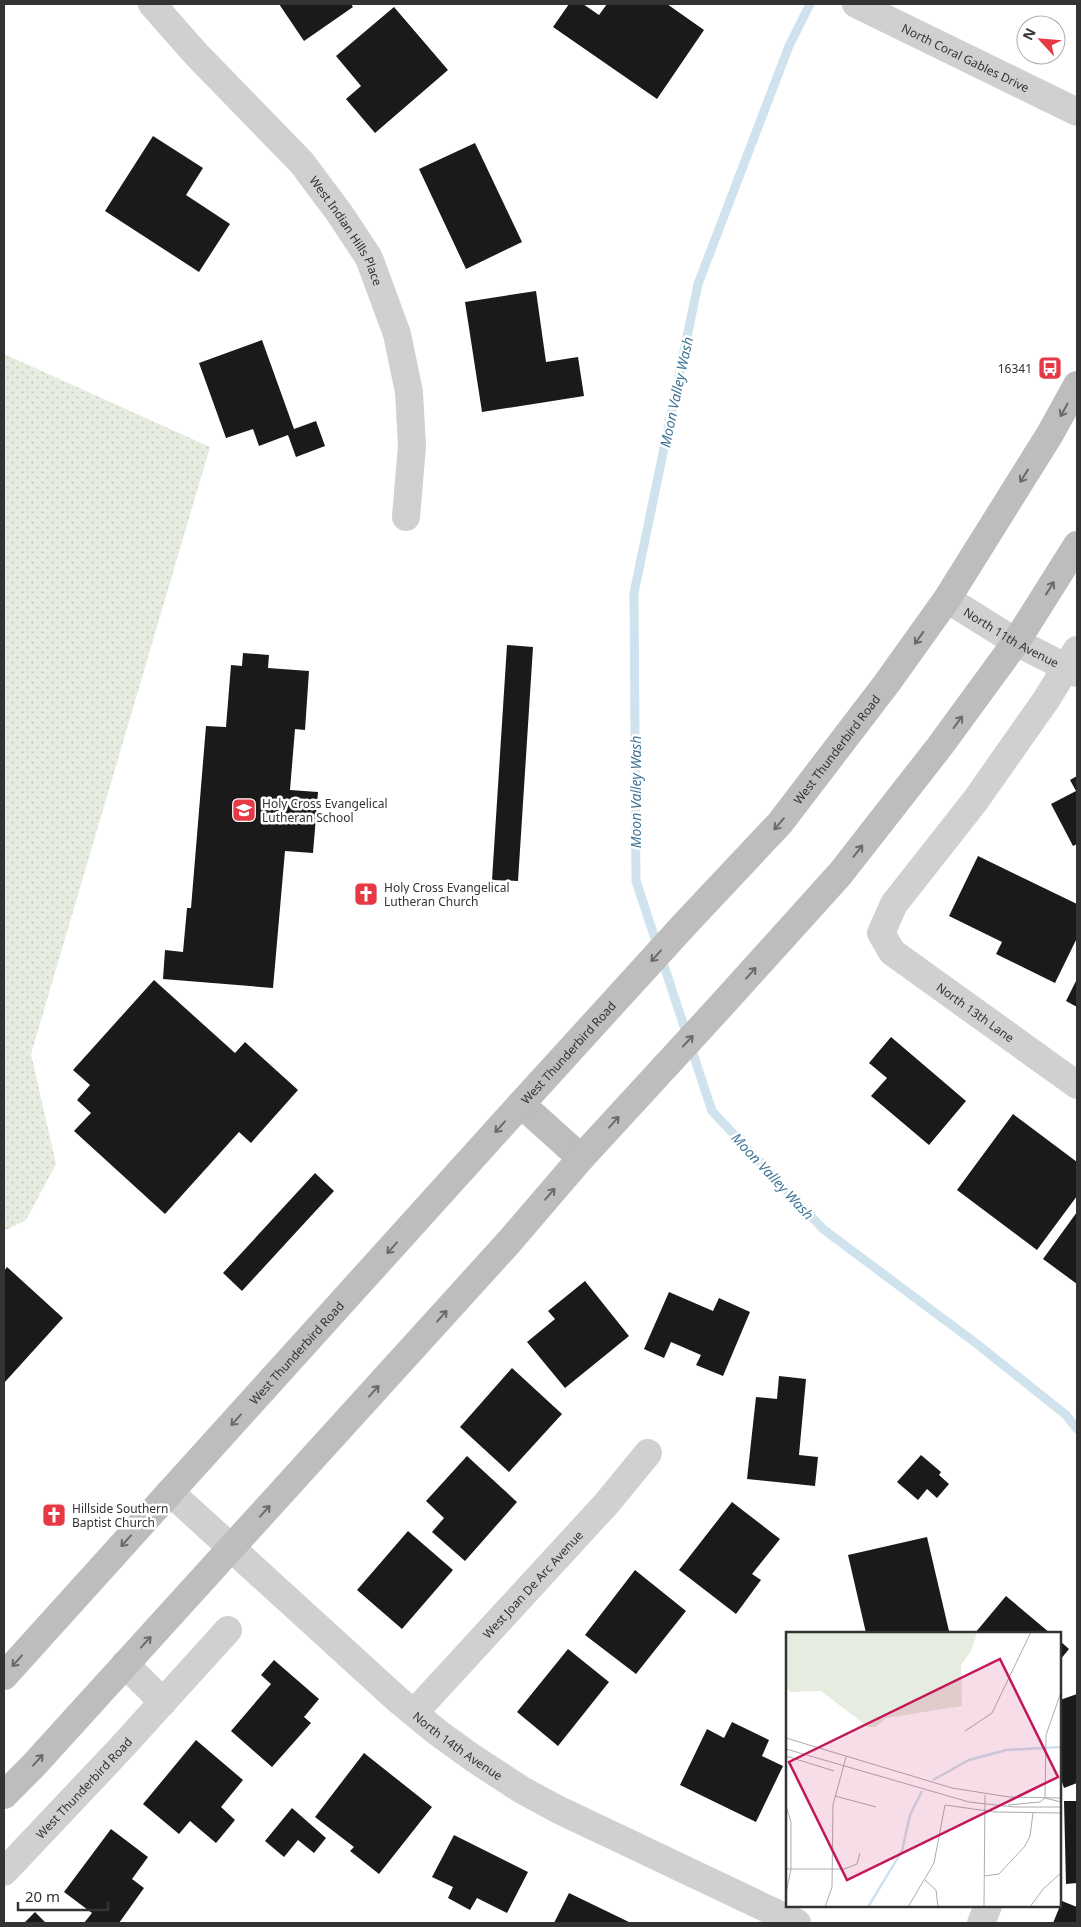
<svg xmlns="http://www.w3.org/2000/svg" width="1081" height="1927" viewBox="0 0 1081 1927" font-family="'Noto Sans',sans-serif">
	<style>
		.grass { fill: url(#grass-dots) }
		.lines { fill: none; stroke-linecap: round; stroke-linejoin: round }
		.stream { stroke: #cfe2ee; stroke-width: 9 }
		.building { fill: #1a1a1a }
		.minor { stroke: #d0d0d0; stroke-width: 28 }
		.tertiary { stroke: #d0d0d0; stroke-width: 28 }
		.secondary { stroke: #bdbdbd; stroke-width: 28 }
		.oneway { stroke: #6a6a6a }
		.labels { text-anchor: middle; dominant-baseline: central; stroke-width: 5; stroke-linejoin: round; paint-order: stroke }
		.street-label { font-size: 12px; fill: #333; stroke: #fff }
		.poi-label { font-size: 12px; fill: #333; stroke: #fff; text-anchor: start }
		.water-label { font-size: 14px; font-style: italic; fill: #3f7597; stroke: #fff }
		.inset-river { fill: none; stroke: #cfe2ee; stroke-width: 2.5 }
		.inset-road { fill: none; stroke: #adadad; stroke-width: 1 }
		.view { fill: #c2185b; fill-opacity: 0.15; stroke: #c2185b; stroke-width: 2.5 }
		.inset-edge { fill: none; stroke: #333; stroke-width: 2.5 }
	</style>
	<defs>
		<pattern id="grass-dots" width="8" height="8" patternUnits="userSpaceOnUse" patternTransform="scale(1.25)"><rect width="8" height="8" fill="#e6ecdf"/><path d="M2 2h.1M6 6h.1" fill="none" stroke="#c6cbc0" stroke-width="1.8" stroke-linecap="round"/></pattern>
	</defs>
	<rect width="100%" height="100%" fill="#fff"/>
	<path class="grass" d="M4,354L210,447L31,1054L56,1164L26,1220L4,1231Z"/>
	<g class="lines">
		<path class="stream" d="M810,4L789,46L698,284L634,593L636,881L712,1111L823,1229L977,1344L1066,1415L1077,1429"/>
	</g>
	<path class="building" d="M279,4H351L353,7L304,41Z
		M569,4H583L599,15L607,4H667L704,30L657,99L553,27Z
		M394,7L448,70L375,133L346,99L361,86L336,56Z
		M153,136L203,168L186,195L230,224L199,272L105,211Z
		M475,143L522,242L466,269L419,169Z
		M536,291L546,362L578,357L584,396L482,412L465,302Z
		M262,340L294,429L316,421L325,446L296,457L288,435L259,446L253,429L226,438L199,363Z
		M507,645L533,647L518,881L492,880Z
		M243,653L269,655L268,668L309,671L305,730L295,729L290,790L318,792L313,853L285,851L273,988L163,979L165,950L183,952L187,908H191L206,726L226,727L231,665L242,666Z
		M1077,776V844L1073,846L1051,804L1076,791L1070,780Z
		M978,856L1077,904V938L1055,983L996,954L1002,942L949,916Z
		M1077,979V1007L1066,1001Z
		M154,980L235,1053L245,1042L298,1090L251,1143L239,1132L165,1214L74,1131L91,1113L77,1100L90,1085L73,1070Z
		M891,1037L966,1101L929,1145L871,1096L887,1078L869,1063Z
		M1013,1114L1077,1162V1196L1037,1250L957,1190Z
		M315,1173L334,1191L242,1291L223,1273Z
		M1077,1212V1284L1043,1259Z
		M7,1267L63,1318L4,1383V1271Z
		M585,1281L629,1336L565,1388L527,1342L555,1319L548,1311Z
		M669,1292L713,1311L719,1298L750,1312L723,1376L696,1365L701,1355L671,1342L664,1358L644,1349Z
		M512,1368L562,1414L509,1472L460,1427Z
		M779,1376L806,1379L799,1455L818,1457L815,1486L747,1479L756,1397L777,1399Z
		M921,1455L941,1472L939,1475L949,1484L937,1498L927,1489L918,1500L897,1482Z
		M467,1456L517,1502L465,1561L432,1532L444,1518L426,1501Z
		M732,1502L780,1539L752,1574L761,1580L736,1614L679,1570Z
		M408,1531L453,1570L402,1629L357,1590Z
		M927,1537L949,1631L942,1633H866L848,1555Z
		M635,1570L686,1611L636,1674L585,1635Z
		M1006,1596L1050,1633H975Z
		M1060,1641L1069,1649L1060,1660Z
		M568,1649L609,1682L558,1746L517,1712Z
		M274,1660L319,1699L304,1717L311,1723L272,1767L231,1731L271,1684L261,1675Z
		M1077,1694V1783L1064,1788L1060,1776V1700Z
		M732,1722L769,1740L762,1756L783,1766L756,1822L680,1785L707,1729L724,1738Z
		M196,1740L243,1780L221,1807L235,1820L216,1843L190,1821L179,1834L143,1804Z
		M364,1753L432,1807L379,1874L350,1851L354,1847L315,1817Z
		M1064,1801H1077V1883L1066,1884Z
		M292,1808L326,1838L314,1853L298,1840L284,1857L265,1841Z
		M111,1829L148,1857L132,1879L144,1888L119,1923H84L92,1913L64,1892Z
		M454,1835L528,1872L507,1913L477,1898L470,1910L448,1898L453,1887L432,1877Z
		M569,1893L631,1923H554Z
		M1062,1901L1077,1907V1923H1053Z
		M35,1912L46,1923H24Z"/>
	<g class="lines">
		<g class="minor">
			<path id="s1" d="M152,4L196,54L302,163L340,214L369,258L397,334L409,392L412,446L406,517"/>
			<path id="s2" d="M947,599L1016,642L1077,673"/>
			<path id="s3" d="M1077,650L1046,700L975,801L894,904L881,933L892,952L1077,1085"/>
			<path id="s4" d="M170,1492L398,1700L437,1732L473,1758L522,1790L557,1809L797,1923"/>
			<path d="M125,1664L163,1702"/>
			<path id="s5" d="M414,1713L607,1503L648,1453"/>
			<path id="s6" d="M4,1872L121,1748L228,1630"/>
			<path d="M981,1923L988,1906"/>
		</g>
		<path class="tertiary" id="s7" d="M856,4L1077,112"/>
		<g class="secondary">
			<path d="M521,1104L581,1158"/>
			<path id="s8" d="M4,1676L521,1104L685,924L780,823L887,683L947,599L1050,434L1077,385"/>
			<path d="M4,1795L33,1766L509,1242L581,1158L718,1009L840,874L940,746L1016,642L1077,545"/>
		</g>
	</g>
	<defs><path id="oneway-shaft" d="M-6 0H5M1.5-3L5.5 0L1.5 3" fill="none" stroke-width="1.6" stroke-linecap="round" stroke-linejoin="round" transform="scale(1.25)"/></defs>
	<g class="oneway">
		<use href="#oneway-shaft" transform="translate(1064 410) rotate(119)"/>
		<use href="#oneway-shaft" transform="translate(1024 476) rotate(122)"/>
		<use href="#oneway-shaft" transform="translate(1050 588) rotate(-58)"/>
		<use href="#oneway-shaft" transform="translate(919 638) rotate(125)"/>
		<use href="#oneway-shaft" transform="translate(958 722) rotate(-54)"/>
		<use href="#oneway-shaft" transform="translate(779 824) rotate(131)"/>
		<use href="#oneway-shaft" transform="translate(858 851) rotate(-52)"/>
		<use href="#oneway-shaft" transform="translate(656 956) rotate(132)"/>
		<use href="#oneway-shaft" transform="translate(751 973) rotate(-48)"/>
		<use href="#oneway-shaft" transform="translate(688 1041) rotate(-47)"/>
		<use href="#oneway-shaft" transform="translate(614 1122) rotate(-48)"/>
		<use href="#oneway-shaft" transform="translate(500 1127) rotate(132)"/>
		<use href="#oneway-shaft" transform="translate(550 1194) rotate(-49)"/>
		<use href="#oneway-shaft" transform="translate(392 1248) rotate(132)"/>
		<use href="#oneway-shaft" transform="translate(442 1316) rotate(-48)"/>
		<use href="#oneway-shaft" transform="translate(374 1391) rotate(-48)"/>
		<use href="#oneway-shaft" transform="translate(236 1420) rotate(132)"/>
		<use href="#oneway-shaft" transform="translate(265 1511) rotate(-48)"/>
		<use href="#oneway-shaft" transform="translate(126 1541) rotate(132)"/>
		<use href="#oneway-shaft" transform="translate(146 1642) rotate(-48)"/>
		<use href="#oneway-shaft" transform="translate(17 1661) rotate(132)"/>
		<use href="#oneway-shaft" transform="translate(38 1760) rotate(-48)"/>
	</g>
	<defs>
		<g id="bus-square" transform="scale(1.25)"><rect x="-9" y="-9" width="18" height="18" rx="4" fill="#e63946" stroke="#fff"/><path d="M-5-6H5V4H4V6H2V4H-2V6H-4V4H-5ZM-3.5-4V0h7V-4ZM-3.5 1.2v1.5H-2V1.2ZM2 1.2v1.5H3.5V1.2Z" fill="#fff"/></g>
		<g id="school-square" transform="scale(1.25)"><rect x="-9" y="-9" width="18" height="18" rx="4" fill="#e63946" stroke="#fff"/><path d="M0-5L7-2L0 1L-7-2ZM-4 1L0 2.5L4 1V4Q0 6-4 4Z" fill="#fff"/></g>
		<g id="church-square" transform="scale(1.25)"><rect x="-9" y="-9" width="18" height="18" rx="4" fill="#e63946" stroke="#fff"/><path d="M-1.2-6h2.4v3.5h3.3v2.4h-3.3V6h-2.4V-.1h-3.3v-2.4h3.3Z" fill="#fff"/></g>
	</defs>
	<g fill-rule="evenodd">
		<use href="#bus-square" x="1050" y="368"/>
		<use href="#school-square" x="244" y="810"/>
		<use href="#church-square" x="366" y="894"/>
		<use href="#church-square" x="54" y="1515"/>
	</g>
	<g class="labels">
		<g class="street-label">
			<text stroke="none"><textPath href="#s7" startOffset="122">North Coral Gables Drive</textPath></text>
			<text stroke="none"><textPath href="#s1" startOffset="300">West Indian Hills Place</textPath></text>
			<text stroke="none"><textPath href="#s2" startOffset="75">North 11th Avenue</textPath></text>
			<text stroke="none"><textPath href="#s8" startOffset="1246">West Thunderbird Road</textPath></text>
			<text stroke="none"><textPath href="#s3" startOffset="470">North 13th Lane</textPath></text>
			<text stroke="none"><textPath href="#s8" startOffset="841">West Thunderbird Road</textPath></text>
			<text stroke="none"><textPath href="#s8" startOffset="436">West Thunderbird Road</textPath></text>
			<text stroke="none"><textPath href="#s5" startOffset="175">West Joan De Arc Avenue</textPath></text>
			<text stroke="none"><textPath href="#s4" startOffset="384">North 14th Avenue</textPath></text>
			<text stroke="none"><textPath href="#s6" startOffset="116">West Thunderbird Road</textPath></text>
		</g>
		<g class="poi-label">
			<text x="1032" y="368" text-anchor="end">16341</text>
			<text x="262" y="803">Holy Cross Evangelical<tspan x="262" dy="14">Lutheran School</tspan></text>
			<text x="384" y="887">Holy Cross Evangelical<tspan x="384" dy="14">Lutheran Church</tspan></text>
			<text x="72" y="1508">Hillside Southern<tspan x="72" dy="14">Baptist Church</tspan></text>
		</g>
		<g class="water-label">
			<text transform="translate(676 392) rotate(-78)">Moon Valley Wash</text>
			<text transform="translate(635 792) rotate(-90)">Moon Valley Wash</text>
			<text transform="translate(773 1176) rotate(47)">Moon Valley Wash</text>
		</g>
	</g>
	<g transform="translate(786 1632)">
		<rect width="275" height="275" fill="#fff"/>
		<path d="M0,1V0L191,1L185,19L175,33L176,74L100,86L90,95H82L35,59L4,60L0,54Z" fill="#e6ecdf"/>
		<path class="inset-river" d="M147,148L183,128L220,118L275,115M82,275L116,219L124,183L136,159"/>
		<path class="inset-road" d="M179,99L206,81L245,0M0,106L166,156L223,165L275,166M0,117L183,170L228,175H275M0,124L48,139M49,164L90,175M259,166L260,103L275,60M222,173L254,170L259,166L275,170M0,174L5,190V237L0,261M0,237H58L71,232L74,221M198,244L213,242L239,214L244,204L247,181M139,248L150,258L152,275M39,275L46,255L47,173L60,125M122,275L148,231L159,173L209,180L275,181M198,275L199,163M244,275L257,257L275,241"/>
		<path class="view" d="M214,27L272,145L61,248L3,130Z"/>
		<rect width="275" height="275" class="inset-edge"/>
	</g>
	<rect width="1081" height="1927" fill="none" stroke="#333333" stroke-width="10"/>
	<g transform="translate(1041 40) rotate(296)"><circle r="24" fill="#ffffff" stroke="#adadad"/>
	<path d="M0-4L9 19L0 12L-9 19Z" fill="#e63946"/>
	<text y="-8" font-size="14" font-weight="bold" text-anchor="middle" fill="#333333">N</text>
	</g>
	<path d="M18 1902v8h90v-8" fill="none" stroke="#333333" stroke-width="2.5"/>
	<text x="25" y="1902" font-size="15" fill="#333333" stroke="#ffffff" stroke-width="4" paint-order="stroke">20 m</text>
</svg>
